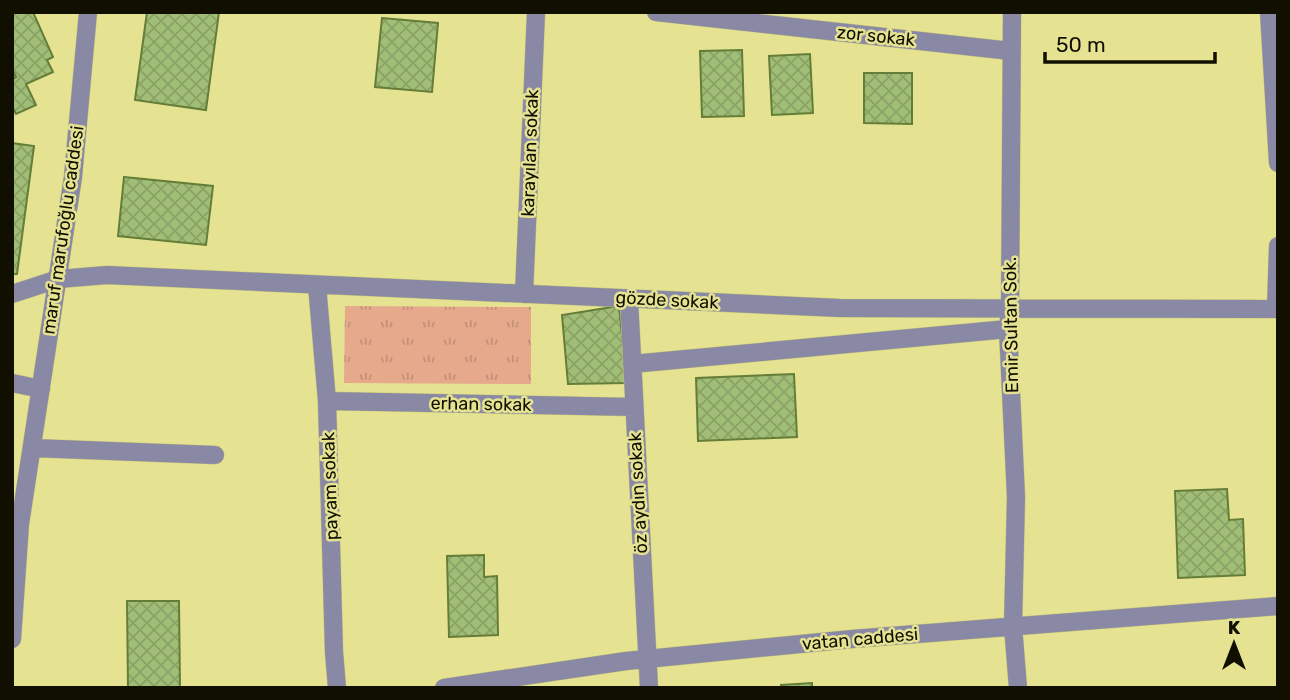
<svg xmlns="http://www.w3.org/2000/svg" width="1290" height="700" viewBox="0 0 1290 700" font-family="Rubik,sans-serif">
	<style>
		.grass { fill: url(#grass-tufts) }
		.building { fill: url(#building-cross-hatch); stroke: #647e38; stroke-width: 2 }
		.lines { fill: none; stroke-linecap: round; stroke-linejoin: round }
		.street-casing { stroke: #c3c17b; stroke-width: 19 }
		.street { stroke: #8988a5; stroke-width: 18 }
		.labels { text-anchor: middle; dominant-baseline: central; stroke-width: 5; stroke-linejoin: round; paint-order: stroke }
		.street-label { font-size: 18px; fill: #111000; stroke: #e5e392 }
	</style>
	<defs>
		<pattern id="grass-tufts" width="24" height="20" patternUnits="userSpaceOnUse" patternTransform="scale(1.75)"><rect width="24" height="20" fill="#e6a98c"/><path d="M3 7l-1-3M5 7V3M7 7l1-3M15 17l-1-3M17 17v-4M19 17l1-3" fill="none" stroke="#c49077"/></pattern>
		<pattern id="building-cross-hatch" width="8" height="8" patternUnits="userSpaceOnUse" patternTransform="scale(1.75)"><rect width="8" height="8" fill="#a1be77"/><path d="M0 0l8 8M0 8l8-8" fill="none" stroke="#8aa265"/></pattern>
	</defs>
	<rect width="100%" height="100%" fill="#e5e392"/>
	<path class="grass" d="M345,306L531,307V384L344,383Z"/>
	<path class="building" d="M12,12H33L53,57L47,60L53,72L26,84L36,105L16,114L12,106V79L16,77L12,69Z
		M147,12H219L206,110L135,100Z
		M382,18L438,23L432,92L375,87Z
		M742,50L744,116L702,117L700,51Z
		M810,54L813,113L772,115L769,56Z
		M864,73H912V124L864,123Z
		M12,143L34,146L17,274H12Z
		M124,177L213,186L206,245L118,236Z
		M619,306L627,383L568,384L562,315Z
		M794,374L797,437L698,441L696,378Z
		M1227,489L1229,520L1243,519L1245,575L1178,578L1175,491Z
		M484,555V577L497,576L498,635L449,637L447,556Z
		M127,601H179L180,688H128Z
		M812,683V688H781V685Z"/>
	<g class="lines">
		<g class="street-casing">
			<path id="street" d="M656,12L1011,51
				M1012,12L1010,309L1008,329L1016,497L1013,626L1018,688
				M1269,12L1278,163
				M317,285L327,401L334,652L337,688
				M12,294L58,279L107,275L840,308L1278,309
				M524,294L536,12
				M629,299L649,688
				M1276,309L1278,246
				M632,364L1008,329
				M12,383L41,389
				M327,401L634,407
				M32,448L215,455
				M12,639L20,524L73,177L88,12
				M444,688L626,661L852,639L1278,606"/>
		</g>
		<use href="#street" class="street"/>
	</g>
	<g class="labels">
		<g class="street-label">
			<text transform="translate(876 36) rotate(6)">zor sokak</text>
			<text transform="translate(530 153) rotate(-88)">karayılan sokak</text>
			<text transform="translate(63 230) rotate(-82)">maruf marufoğlu caddesi</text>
			<text transform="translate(667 300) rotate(3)">gözde sokak</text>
			<text transform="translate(1011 325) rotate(-91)">Emir Sultan Sok.</text>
			<text transform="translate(481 404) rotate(1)">erhan sokak</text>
			<text transform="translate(330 486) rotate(-92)">payam sokak</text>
			<text transform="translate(638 493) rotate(-93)">öz aydın sokak</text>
			<text transform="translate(860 639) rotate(-5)">vatan caddesi</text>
		</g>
	</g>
	<rect width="1290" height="700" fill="none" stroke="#111000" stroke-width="28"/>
	<g transform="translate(1234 644)" stroke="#e5e392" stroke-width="5" paint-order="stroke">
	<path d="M0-5L12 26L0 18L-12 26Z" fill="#111000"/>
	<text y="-10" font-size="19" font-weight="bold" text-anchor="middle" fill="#111000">K</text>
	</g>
	<path d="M1045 52v10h170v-10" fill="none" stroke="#111000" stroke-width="3.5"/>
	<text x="1056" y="52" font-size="21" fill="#111000" stroke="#e5e392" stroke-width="5" paint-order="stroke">50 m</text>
</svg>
